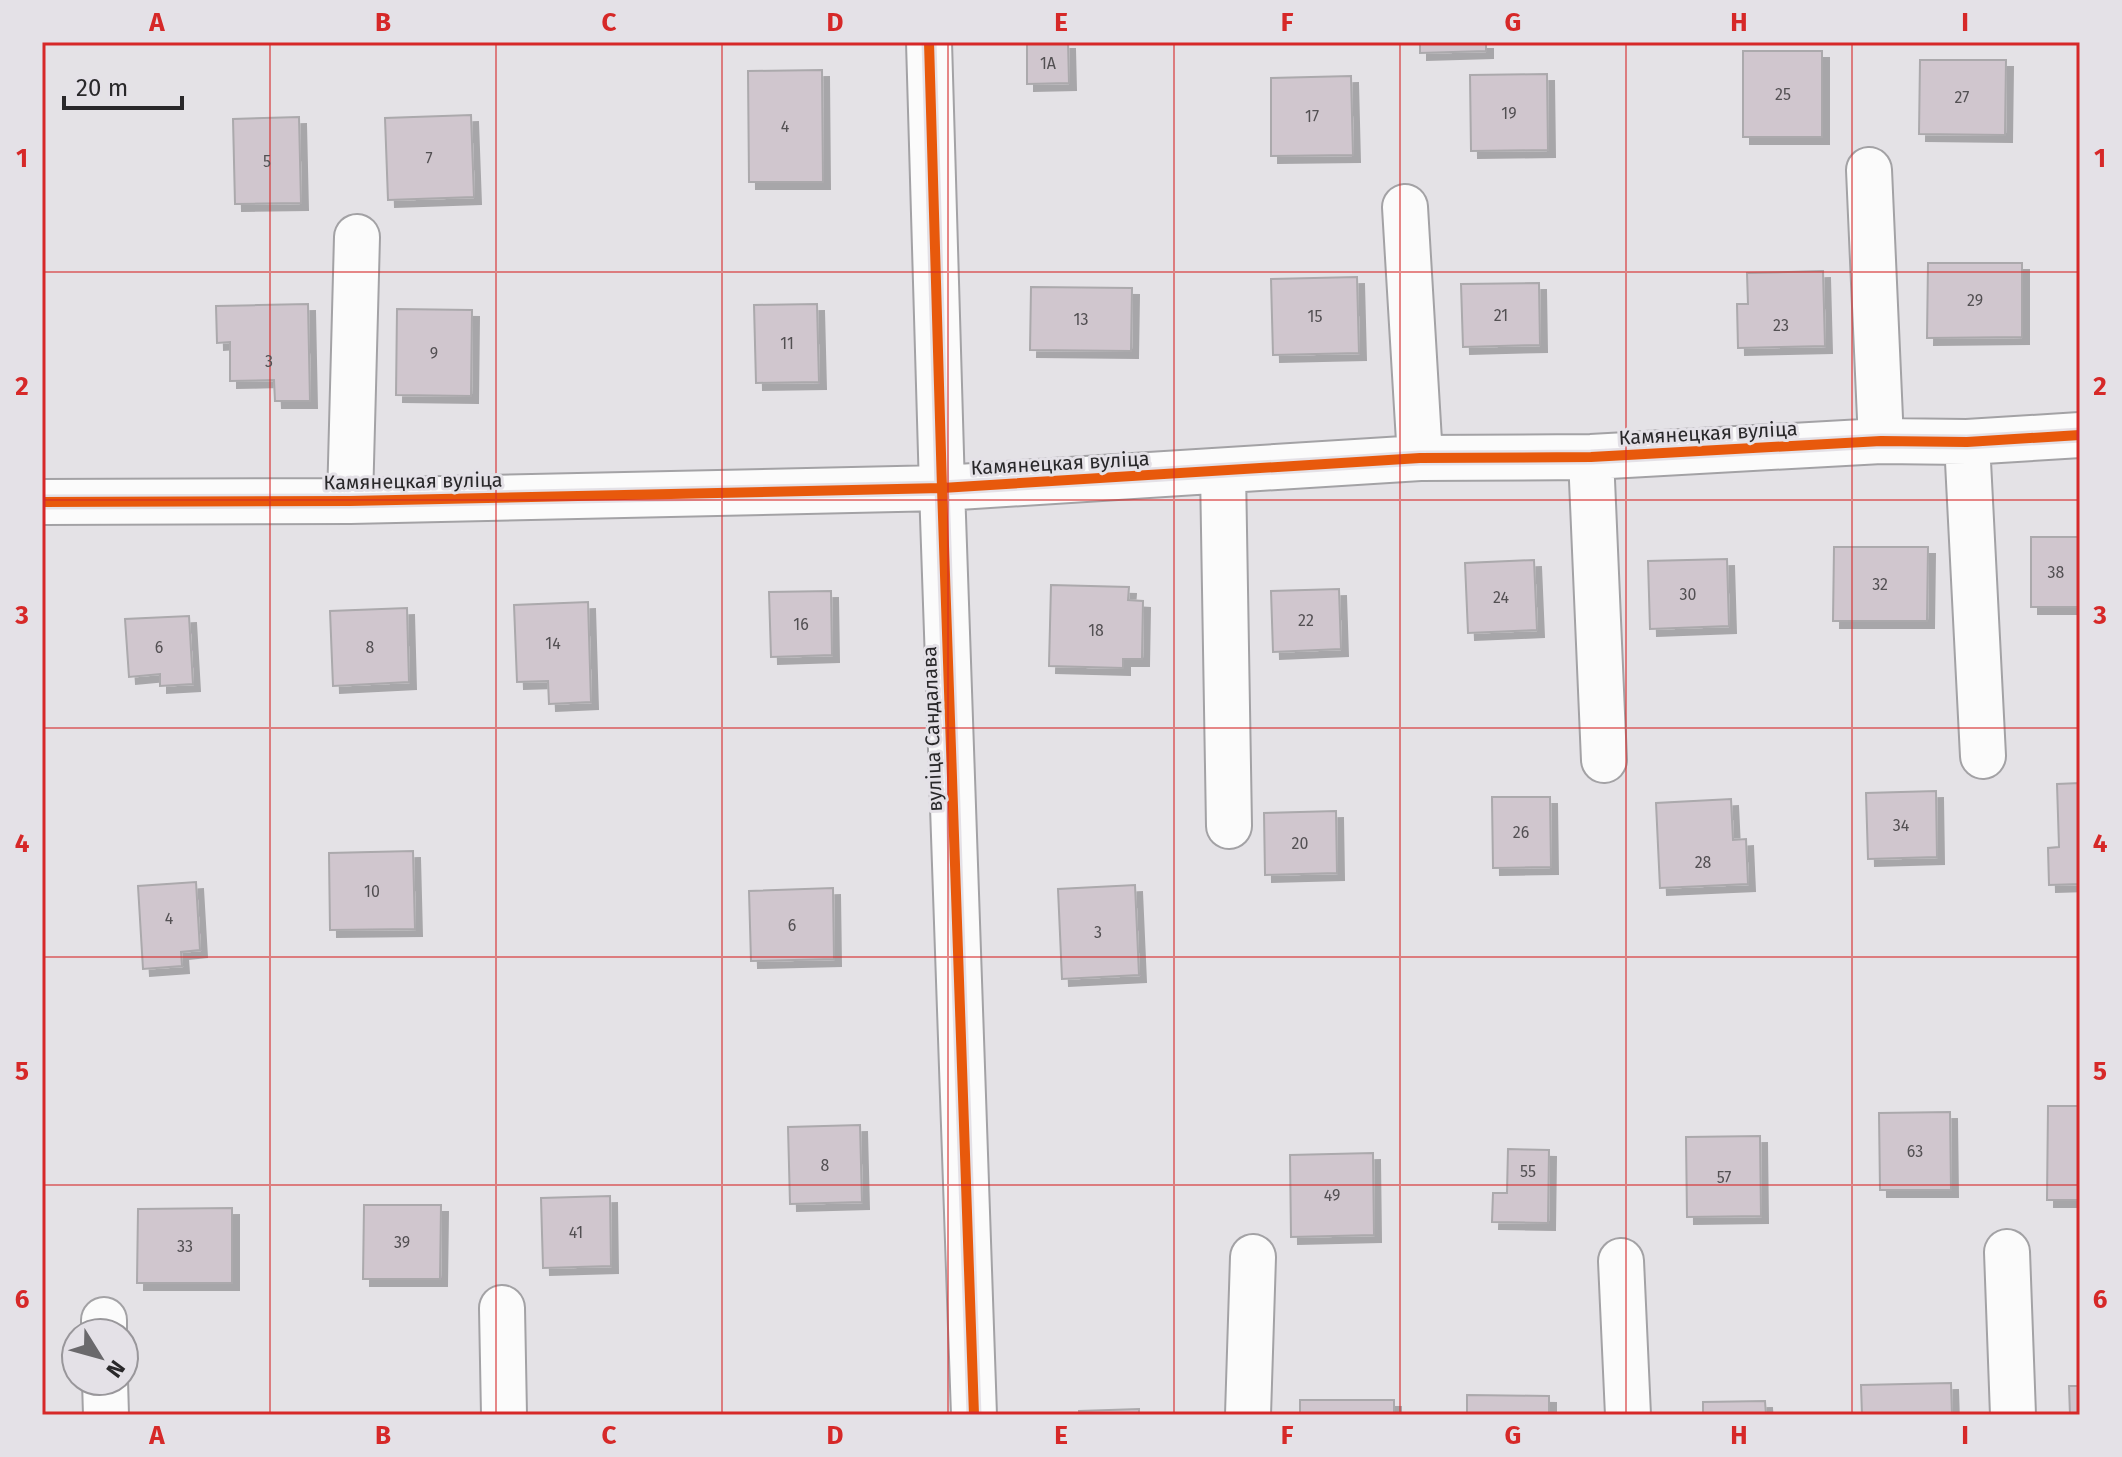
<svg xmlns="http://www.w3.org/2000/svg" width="2122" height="1457" viewBox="0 0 2122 1457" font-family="'Fira Sans',sans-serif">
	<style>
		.building { fill: #d0c6ce; stroke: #aba9ac; stroke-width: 2; filter: url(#shadow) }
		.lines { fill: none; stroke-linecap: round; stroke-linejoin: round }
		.minor-casing { stroke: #a3a2a5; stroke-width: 48 }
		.minor { stroke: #fbfbfb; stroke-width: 44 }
		.cycleway-casing { stroke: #e4e1e7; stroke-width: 15 }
		.cycleway { stroke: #e8590c; stroke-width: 10 }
		.grid { fill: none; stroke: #d62828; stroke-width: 2; stroke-opacity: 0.55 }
		.labels { text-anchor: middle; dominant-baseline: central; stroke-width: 6; stroke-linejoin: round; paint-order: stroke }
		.number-label { font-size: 16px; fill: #535053 }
		.street-label { font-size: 20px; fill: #29282a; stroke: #e4e1e7 }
		.neatline { fill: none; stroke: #d62828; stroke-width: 3 }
		.grid-label { font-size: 26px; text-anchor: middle; font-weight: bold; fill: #d62828 }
	</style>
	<defs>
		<filter id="shadow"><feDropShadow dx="7" dy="7" stdDeviation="0" flood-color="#0004"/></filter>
	</defs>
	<rect width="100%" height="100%" fill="#e4e2e6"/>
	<path class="building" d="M1027,42H1068L1069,83L1027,84Z
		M1420,42H1486V51L1420,53Z
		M1743,51H1822V137H1743Z
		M1920,60H2006L2005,135L1919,134Z
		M822,70L823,182H749L748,71Z
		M1547,74L1548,150L1471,151L1470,75Z
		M1351,76L1353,155L1271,156V78Z
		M471,115L474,197L388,200L385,118Z
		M299,117L301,203L235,204L233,119Z
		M1928,263H2022V337L1927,338Z
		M1823,271L1825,346L1738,348L1737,304H1748L1747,273Z
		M1357,277L1359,353L1273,355L1271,279Z
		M1539,283L1540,345L1463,347L1461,284Z
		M1031,287L1132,288L1131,351L1030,350Z
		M308,304L310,401H275L274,380L230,381V342L217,343L216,306Z
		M817,304L819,382L756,383L754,305Z
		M397,309L472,310L471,396L396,395Z
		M2031,537H2080V607H2031Z
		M1834,547H1928L1927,621H1833Z
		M1727,559L1729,626L1650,629L1648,561Z
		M1534,560L1537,630L1468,633L1465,563Z
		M1051,585L1129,587L1128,600L1143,601L1142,659H1123V668L1049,666Z
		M1339,589L1341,649L1273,652L1271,591Z
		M831,591L832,655L771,657L769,592Z
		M588,602L591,702L549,704L548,681L517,682L514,605Z
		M407,608L409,682L333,686L330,611Z
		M189,616L193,684L160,686V674L129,677L125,619Z
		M2080,783V884L2049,885L2048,848L2059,847L2057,784Z
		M1936,791L1937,857L1868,859L1866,793Z
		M1492,797H1550L1551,867L1493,868Z
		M1731,799L1733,840L1746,839L1748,884L1660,888L1656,803Z
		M1336,811L1337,873L1265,875L1264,813Z
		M413,851L415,929L330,930L329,853Z
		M196,882L200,950L181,952L182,966L143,969L138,886Z
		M1135,885L1139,975L1062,979L1058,889Z
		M833,888L834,959L751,961L749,891Z
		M2048,1106H2080V1200H2047Z
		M1950,1112L1951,1190H1880L1879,1113Z
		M860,1125L862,1202L790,1204L788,1127Z
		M1760,1136L1761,1216L1687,1217L1686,1137Z
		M1508,1149L1549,1150L1548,1223L1492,1222L1493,1193H1507Z
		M1373,1153L1374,1235L1291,1237L1290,1155Z
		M610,1196L611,1266L543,1268L541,1198Z
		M364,1205H441L440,1279H363Z
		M232,1208V1283H137L138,1209Z
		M1951,1383L1952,1415H1862L1861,1385Z
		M2069,1386H2080V1415H2070Z
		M1467,1395L1549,1396V1415H1467Z
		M1300,1400H1394V1415H1300Z
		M1765,1401L1766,1415H1703V1402Z
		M1139,1409V1415H1079V1411Z"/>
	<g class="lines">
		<g class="minor-casing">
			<path id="minor" d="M929,42L942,488L974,1415
				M1869,170L1881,441
				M1405,207L1420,458
				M1967,442L1983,756
				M1591,457L1604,760
				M1223,471L1229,826
				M350,501L357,237
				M42,502L350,501L942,488L1420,458L1591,457L1881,441L1967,442L2080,435
				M2007,1252L2013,1415
				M1621,1261L1628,1415
				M502,1308L504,1415
				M104,1320V1333
				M105,1381L106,1415
				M1248,1415L1253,1257"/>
		</g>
		<use href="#minor" class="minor"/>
		<g class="cycleway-casing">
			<path id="cycleway" d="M929,42L942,488L974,1415
				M42,502L350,501L942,488L1420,458L1591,457L1881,441L1967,442L2080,435"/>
		</g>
		<use href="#cycleway" class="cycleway"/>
	</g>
	<path class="grid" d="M270,42V1415M496,42V1415M722,42V1415M948,42V1415M1174,42V1415M1400,42V1415M1626,42V1415M1852,42V1415M42,272H2080M42,500H2080M42,728H2080M42,957H2080M42,1185H2080"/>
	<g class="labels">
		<g class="number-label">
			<text x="1048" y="63">1А</text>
			<text x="1783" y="94">25</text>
			<text x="1962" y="97">27</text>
			<text x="1509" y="113">19</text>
			<text x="1312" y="116">17</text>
			<text x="785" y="126">4</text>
			<text x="429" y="158">7</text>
			<text x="267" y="161">5</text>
			<text x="1975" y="300">29</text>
			<text x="1501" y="315">21</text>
			<text x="1315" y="316">15</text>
			<text x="1081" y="319">13</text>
			<text x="1781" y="325">23</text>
			<text x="787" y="343">11</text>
			<text x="434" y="353">9</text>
			<text x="269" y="361">3</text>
			<text x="2056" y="572">38</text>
			<text x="1880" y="584">32</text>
			<text x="1688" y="594">30</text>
			<text x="1501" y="597">24</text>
			<text x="1306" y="620">22</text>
			<text x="801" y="624">16</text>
			<text x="1096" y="630">18</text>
			<text x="553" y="643">14</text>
			<text x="159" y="647">6</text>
			<text x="370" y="647">8</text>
			<text x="1901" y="825">34</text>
			<text x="1521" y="832">26</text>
			<text x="1300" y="843">20</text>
			<text x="1703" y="862">28</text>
			<text x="372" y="891">10</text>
			<text x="169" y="918">4</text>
			<text x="792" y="925">6</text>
			<text x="1098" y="932">3</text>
			<text x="1915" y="1151">63</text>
			<text x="825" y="1165">8</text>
			<text x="1528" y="1171">55</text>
			<text x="1724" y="1177">57</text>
			<text x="1332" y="1195">49</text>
			<text x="576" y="1232">41</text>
			<text x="402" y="1242">39</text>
			<text x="185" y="1246">33</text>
		</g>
		<g class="street-label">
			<text transform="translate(1708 433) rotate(-3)">Камянецкая вуліца</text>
			<text transform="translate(1060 463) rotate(-3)">Камянецкая вуліца</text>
			<text transform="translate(413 481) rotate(-1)">Камянецкая вуліца</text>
			<text transform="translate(932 729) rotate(-92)">вуліца Сандалава</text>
		</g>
	</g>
	<rect width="2122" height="1457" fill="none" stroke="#e4e1e7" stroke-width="88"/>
	<g transform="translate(100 1357) rotate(127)"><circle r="38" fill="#e4e1e7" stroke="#99979b" stroke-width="2"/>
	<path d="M0-6L14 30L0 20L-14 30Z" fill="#6a696c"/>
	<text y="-12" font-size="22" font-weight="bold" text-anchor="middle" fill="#29282a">N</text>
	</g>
	<path d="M64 96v12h118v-12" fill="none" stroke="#29282a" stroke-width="4"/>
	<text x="76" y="96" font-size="24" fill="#29282a" stroke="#e4e1e7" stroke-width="6" paint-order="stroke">20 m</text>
	<rect x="44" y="44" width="2034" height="1369" class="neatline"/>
	<g class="grid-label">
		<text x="157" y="31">A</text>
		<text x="383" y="31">B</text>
		<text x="609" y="31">C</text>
		<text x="835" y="31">D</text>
		<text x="1061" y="31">E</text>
		<text x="1287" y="31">F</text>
		<text x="1513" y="31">G</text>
		<text x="1739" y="31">H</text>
		<text x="1965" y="31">I</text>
		<text x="22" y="167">1</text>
		<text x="2100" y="167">1</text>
		<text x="22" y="395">2</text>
		<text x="2100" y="395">2</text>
		<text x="22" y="624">3</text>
		<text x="2100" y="624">3</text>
		<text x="22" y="852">4</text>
		<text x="2100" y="852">4</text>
		<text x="22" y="1080">5</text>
		<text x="2100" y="1080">5</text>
		<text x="22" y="1308">6</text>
		<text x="2100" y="1308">6</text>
		<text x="157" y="1444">A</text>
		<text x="383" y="1444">B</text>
		<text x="609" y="1444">C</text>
		<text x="835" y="1444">D</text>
		<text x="1061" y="1444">E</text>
		<text x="1287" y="1444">F</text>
		<text x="1513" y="1444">G</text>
		<text x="1739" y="1444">H</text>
		<text x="1965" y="1444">I</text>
	</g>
</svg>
